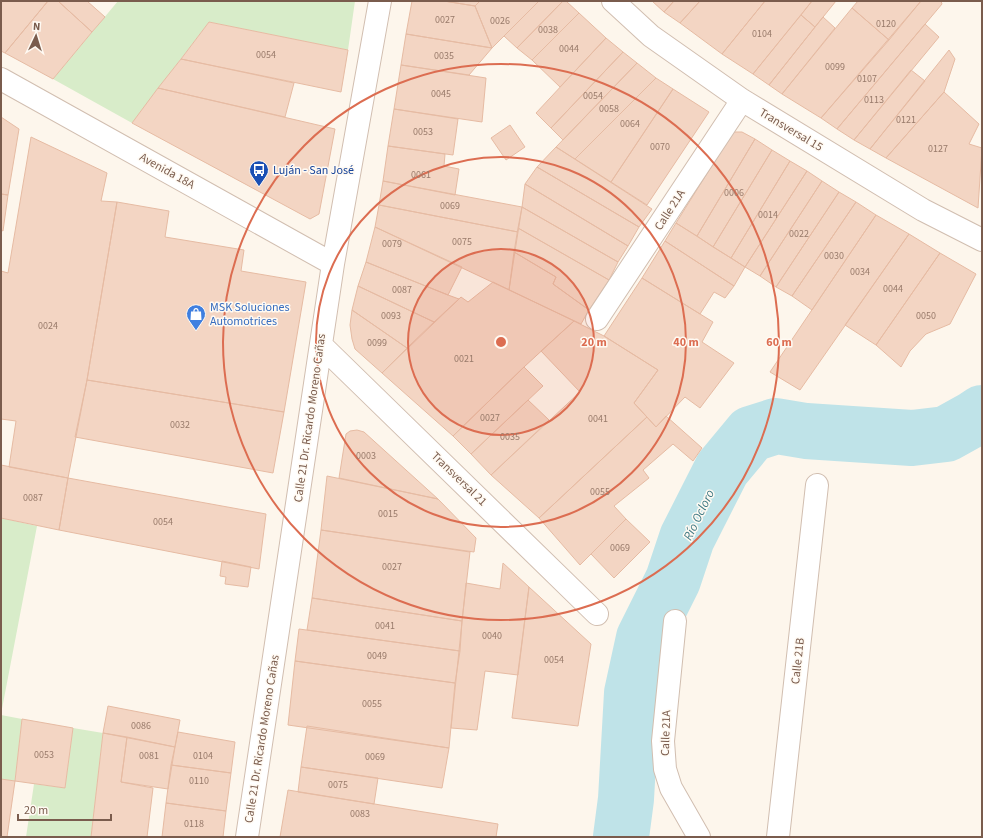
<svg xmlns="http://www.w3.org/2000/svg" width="983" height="838" viewBox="0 0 983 838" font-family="'Source Sans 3',sans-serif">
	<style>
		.green { fill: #d8ecc9 }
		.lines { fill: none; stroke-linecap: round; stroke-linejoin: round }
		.river { stroke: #bfe3e8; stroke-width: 56 }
		.building { fill: #f3d5c3; stroke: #e6bba3 }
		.minor-casing { stroke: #d1beb0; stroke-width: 24 }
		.minor { stroke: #fff; stroke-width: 22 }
		.ring { fill: none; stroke: #dc6d51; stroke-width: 2 }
		.labels { text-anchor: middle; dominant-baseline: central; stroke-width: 3; stroke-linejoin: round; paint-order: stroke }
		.number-label { font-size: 10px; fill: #987a6a }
		.street-label { font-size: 12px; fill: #7a5c4d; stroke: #fffaf3 }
		.transit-label { font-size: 12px; fill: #164399; stroke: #fffaf3; text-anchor: start }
		.shop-label { font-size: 12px; fill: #366cbe; stroke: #fffaf3; text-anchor: start }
		.water-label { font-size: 13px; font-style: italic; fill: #437c86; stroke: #fffaf3 }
		.centre { fill: #dc6d51; stroke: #fffaf3; stroke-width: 2 }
		.ring-label { font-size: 12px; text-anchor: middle; font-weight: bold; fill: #dc6d51; stroke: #fffaf3; stroke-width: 3; stroke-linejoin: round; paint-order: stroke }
	</style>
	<rect width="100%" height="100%" fill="#fdf6ec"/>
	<path class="green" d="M118,1H355L348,50L209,22L132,123L53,79Z
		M1,518L37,526L1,714Z
		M1,715L22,719L15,781L1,779Z
		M73,728L103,733L91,837H26L34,784L65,788Z"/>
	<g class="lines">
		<path class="river" d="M621,837L626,799L632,693L644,638L673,580L687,538L722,469L751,434L776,426L806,431L912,438L946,434L973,419L982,413"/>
	</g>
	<path class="building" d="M1,1H48L5,53L1,51Z
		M48,1H58L92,32L53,79L5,53Z
		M58,1H87L105,17L92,32Z
		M412,1H444L475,6L492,48L406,34Z
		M444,1H480L475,6Z
		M480,1H539L492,48L475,6Z
		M539,1H563L517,48L504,36Z
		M563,1H566L579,13L532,60L517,48Z
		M652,1H674L664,12Z
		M674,1H700L680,23L664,12Z
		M700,1H765L722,54L680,23Z
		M765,1H812L753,74L722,54Z
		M812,1H836L815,27L801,15Z
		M858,1H921L889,40L852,8Z
		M921,1H941L942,4L837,129L821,118Z
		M852,8L889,40L821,118L782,94Z
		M579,13L606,38L560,87L532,60Z
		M801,15L815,27L769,85L753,74Z
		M823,17L835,28L782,94L769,85Z
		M209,22L348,50L341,92L181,59Z
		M925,24L939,37L854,140L837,129Z
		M406,34L492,48L469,75L401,65Z
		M606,38L623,52L551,128L536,113Z
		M949,50L955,59L944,92L886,158L870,149Z
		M623,52L637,63L563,140L551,128Z
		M181,59L294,83L285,117L158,88Z
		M637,63L656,78L575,159L556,147Z
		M401,65L486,78L482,122L394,109Z
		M911,70L925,81L870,149L854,140Z
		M656,78L673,89L611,182L575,159Z
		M158,88L335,129L319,214L310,219L132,123Z
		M673,89L709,112L647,205L611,182Z
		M944,92L979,124L969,144L982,148L978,208L886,158Z
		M394,109L458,119L453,155L388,146Z
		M1,117L19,129L8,195L1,194Z
		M510,125L525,147L506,160L491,138Z
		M733,132H742L755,139L697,236L676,223Z
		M31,137L107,173L101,201L117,202L87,380L68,478L9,467L16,421L1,419V271L8,273Z
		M755,139L772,150L713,247L697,236Z
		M388,146L445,154L444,166L459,169L455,195L383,181Z
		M556,147L652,209L639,227L537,167Z
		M772,150L790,161L731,258L713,247Z
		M790,161L807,171L745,267L731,258Z
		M537,167L639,227L628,246L525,184Z
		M807,171L822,181L760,276L745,267Z
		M383,181L522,207L518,232L379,205Z
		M822,181L839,192L776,287L760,276Z
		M525,184L628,246L618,262L522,207Z
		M839,192L856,202L792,296L776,287Z
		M1,194L8,195L3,231L1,230Z
		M117,202L169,211L165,237L244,250L241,271L306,282L284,412L87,380Z
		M856,202L876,215L812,310L792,296Z
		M379,205L518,232L509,290L375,227Z
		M522,207L618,262L609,280L518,228Z
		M876,215L909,234L800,390L770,372Z
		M676,223L745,267L734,286L665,241Z
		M375,227L462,267L448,295L366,262Z
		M518,228L609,280L589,310L553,284L556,277L514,252Z
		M909,234L940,253L876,345L845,325Z
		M665,241L734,286L725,298L714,292L700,314L642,278Z
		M514,252L556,277L553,284L589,310L581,324L509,290Z
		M940,253L976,274L950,324L926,334L910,351L901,367L876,345Z
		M366,262L448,295L459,299L434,322L358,286Z
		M642,278L713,322L702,342L734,363L700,408L685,397L656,427L634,403L658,370L604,336Z
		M493,282L574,321L524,367L453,436L382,373L461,297L468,302Z
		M358,286L434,322L407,348L352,310Z
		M352,310L407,348L382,373L355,349L352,339L350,325Z
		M574,321L604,336L658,370L634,403L647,417L539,518L491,475L580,392L541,351Z
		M524,367L543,386L471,454L453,436Z
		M87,380L284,412L273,473L75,437Z
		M528,400L549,420L491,475L471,454Z
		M666,416L702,448L693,461L673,444L643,470L649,478L614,506L626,519L580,565L539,518L647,417L656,427Z
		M357,430L364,432L438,499L339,478L346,434L350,431Z
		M1,465L68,478L59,530L1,518Z
		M327,476L438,499L476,538L474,552L321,530Z
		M68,478L266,514L259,569L59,530Z
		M626,519L650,542L614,578L591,554Z
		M321,530L470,552L462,621L312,598Z
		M222,561L251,567L248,587L225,584L226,577L220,576Z
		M503,563L529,587L518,675L485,671L477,730L451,728L466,583L500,589Z
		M529,587L591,644L578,726L512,718Z
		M312,598L462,621L460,651L307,630Z
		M299,629L460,651L455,683L295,661Z
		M295,661L455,683L449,748L288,725Z
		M108,706L180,720L175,747L103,733Z
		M22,719L73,728L65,788L15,781Z
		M307,726L449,748L442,788L301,767Z
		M178,732L235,742L231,773L171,765Z
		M103,733L127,737L121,782L153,788L147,837H91Z
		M127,737L175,747L168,789L121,782Z
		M171,765L231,773L226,811L166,803Z
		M301,767L378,778L374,804L298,792Z
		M1,779L15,781L7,837H1Z
		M288,790L498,824L496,837H280Z
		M166,803L226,811L223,837H162Z"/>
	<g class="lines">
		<g class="minor-casing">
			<path id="minor" d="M613,1L651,36L742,100L923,210L982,240
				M1,79L333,264
				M597,319L742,100
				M321,345L597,614
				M675,621L663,741L665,769L671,788L699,837
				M247,837L333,264L380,1
				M778,837L817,485"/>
		</g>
		<use href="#minor" class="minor"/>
	</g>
	<circle cx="501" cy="342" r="93" fill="#dc6d51" fill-opacity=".12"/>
	<g class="ring">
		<circle cx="501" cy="342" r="93"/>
		<circle cx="501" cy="342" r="185"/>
		<circle cx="501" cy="342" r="278"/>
	</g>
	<defs>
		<g id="bus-pin" transform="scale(1)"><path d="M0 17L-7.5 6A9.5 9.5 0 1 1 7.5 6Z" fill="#1a4fb4" stroke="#fffaf3"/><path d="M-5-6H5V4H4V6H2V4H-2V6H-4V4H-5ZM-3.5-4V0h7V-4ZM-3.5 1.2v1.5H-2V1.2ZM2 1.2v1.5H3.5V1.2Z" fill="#fff"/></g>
		<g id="shop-pin" transform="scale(1)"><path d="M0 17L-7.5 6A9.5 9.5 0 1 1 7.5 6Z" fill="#3f7fe0" stroke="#fffaf3"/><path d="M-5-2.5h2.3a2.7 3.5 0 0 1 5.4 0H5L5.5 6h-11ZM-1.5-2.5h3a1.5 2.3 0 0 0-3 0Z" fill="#fff"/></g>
	</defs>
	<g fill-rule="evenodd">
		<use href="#bus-pin" x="259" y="170"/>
		<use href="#shop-pin" x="196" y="314"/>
	</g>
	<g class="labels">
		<g class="number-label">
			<text x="445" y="20">0027</text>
			<text x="500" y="21">0026</text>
			<text x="886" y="24">0120</text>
			<text x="548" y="30">0038</text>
			<text x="762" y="34">0104</text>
			<text x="569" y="49">0044</text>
			<text x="266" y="55">0054</text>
			<text x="444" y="56">0035</text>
			<text x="835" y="67">0099</text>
			<text x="867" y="79">0107</text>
			<text x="441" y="94">0045</text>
			<text x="593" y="96">0054</text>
			<text x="874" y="100">0113</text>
			<text x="609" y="109">0058</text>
			<text x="906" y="120">0121</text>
			<text x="630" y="124">0064</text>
			<text x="423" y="132">0053</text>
			<text x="660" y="147">0070</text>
			<text x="938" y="149">0127</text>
			<text x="421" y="175">0061</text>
			<text x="734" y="193">0006</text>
			<text x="450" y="206">0069</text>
			<text x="768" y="215">0014</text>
			<text x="799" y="234">0022</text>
			<text x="462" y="242">0075</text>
			<text x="392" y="244">0079</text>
			<text x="834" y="256">0030</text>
			<text x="860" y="272">0034</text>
			<text x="893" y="289">0044</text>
			<text x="402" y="290">0087</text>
			<text x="391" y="316">0093</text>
			<text x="926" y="316">0050</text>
			<text x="48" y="326">0024</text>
			<text x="377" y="343">0099</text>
			<text x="464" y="359">0021</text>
			<text x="490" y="418">0027</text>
			<text x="598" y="419">0041</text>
			<text x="180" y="425">0032</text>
			<text x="510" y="437">0035</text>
			<text x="366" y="456">0003</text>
			<text x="600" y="492">0055</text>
			<text x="33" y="498">0087</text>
			<text x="388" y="514">0015</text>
			<text x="163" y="522">0054</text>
			<text x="620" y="548">0069</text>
			<text x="392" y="567">0027</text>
			<text x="385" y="626">0041</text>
			<text x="492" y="636">0040</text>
			<text x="377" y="656">0049</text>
			<text x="554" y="660">0054</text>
			<text x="372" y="704">0055</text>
			<text x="141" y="726">0086</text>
			<text x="44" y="755">0053</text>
			<text x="149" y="756">0081</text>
			<text x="203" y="756">0104</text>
			<text x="375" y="757">0069</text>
			<text x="199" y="781">0110</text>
			<text x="338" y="785">0075</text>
			<text x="360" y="814">0083</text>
			<text x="194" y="824">0118</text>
		</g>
		<g class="street-label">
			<text transform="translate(791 130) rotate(31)">Transversal 15</text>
			<text transform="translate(167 171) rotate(29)">Avenida 18A</text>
			<text transform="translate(670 210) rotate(-57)">Calle 21A</text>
			<text transform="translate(310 418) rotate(-82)">Calle 21 Dr. Ricardo Moreno Cañas</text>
			<text transform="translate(459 479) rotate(44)">Transversal 21</text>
			<text transform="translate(798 661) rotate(-84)">Calle 21B</text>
			<text transform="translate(666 733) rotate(-88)">Calle 21A</text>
			<text transform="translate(262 739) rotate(-81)">Calle 21 Dr. Ricardo Moreno Cañas</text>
		</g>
		<g class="transit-label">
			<text x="273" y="170">Luján - San José</text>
		</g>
		<g class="shop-label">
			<text x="210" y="307">MSK Soluciones<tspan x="210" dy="14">Automotrices</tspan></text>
		</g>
		<g class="water-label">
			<text transform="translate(699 515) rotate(-64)">Río Ocloro</text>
		</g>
	</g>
	<circle cx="501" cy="342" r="6" class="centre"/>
	<g class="ring-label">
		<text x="594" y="346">20 m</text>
		<text x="686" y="346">40 m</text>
		<text x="779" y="346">60 m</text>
	</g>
	<rect width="983" height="838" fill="none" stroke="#7a5c4d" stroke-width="4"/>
	<g transform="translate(36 36) rotate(4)" stroke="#fffaf3" stroke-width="3" paint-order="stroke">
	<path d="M0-3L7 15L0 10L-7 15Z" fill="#7a5c4d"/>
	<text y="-6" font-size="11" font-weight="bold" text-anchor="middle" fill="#7a5c4d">N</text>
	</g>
	<path d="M18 814v6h93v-6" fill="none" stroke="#7a5c4d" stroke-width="2"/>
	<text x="24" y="814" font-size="12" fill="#7a5c4d" stroke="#fffaf3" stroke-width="3" paint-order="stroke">20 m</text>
</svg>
